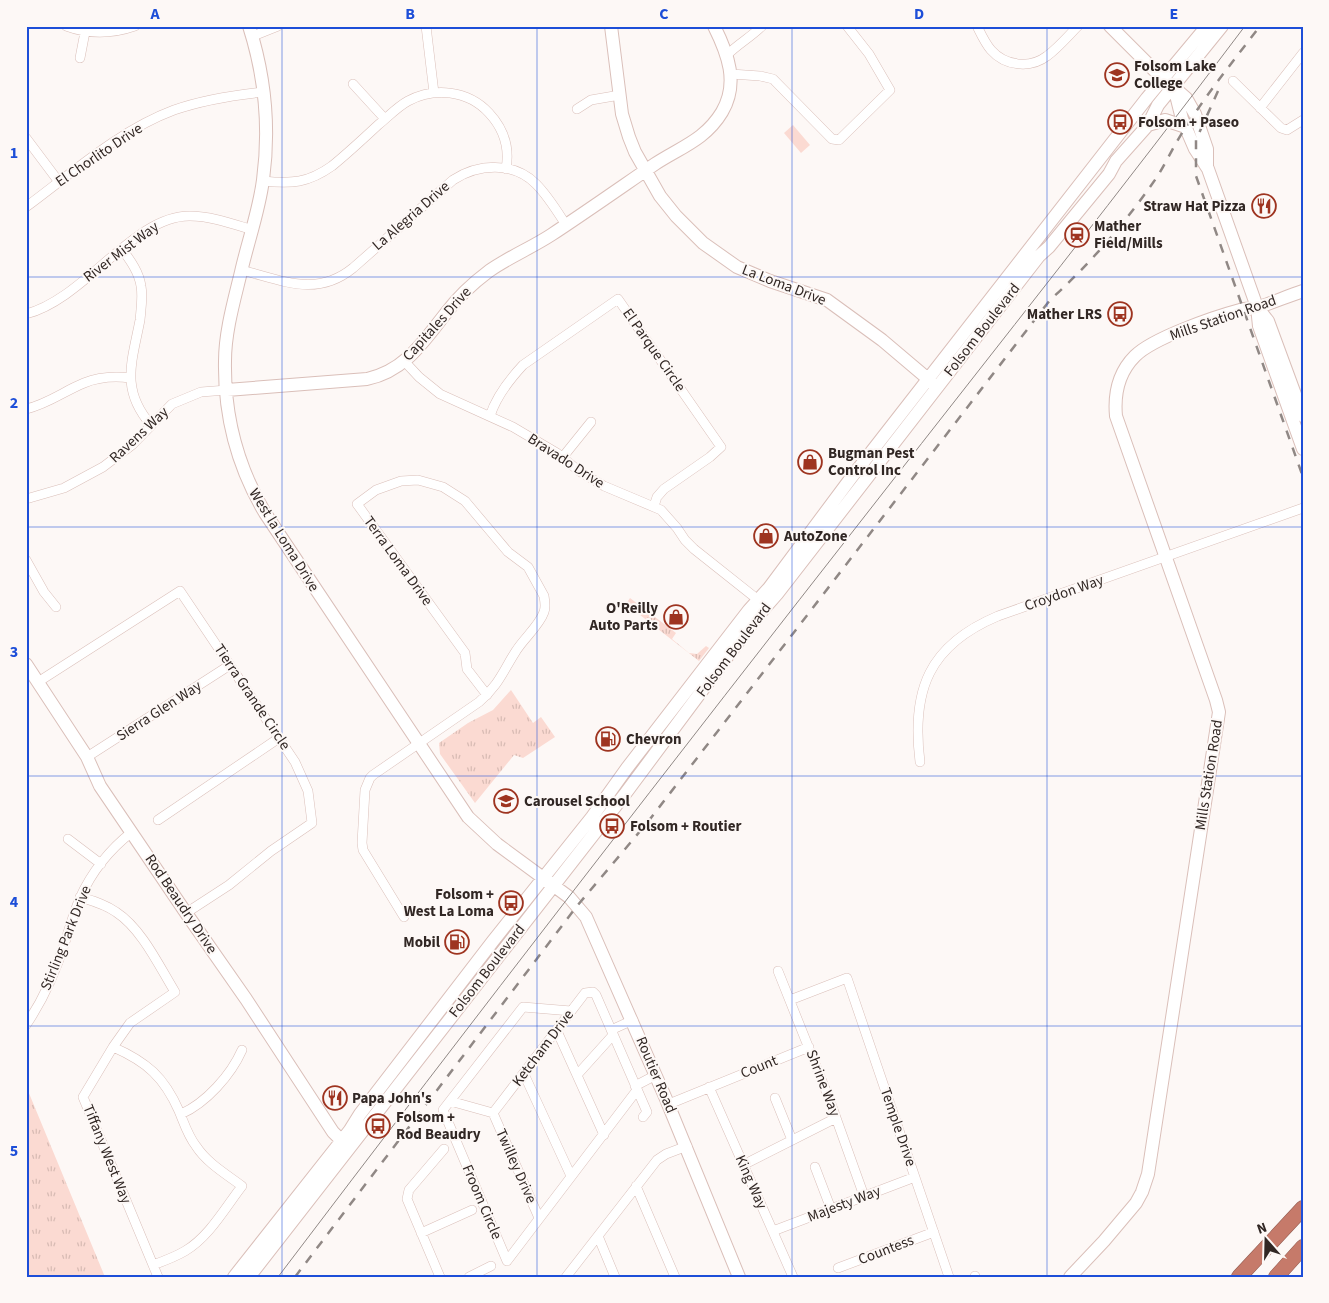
<svg xmlns="http://www.w3.org/2000/svg" width="1329" height="1303" viewBox="0 0 1329 1303" font-family="'Source Sans 3',sans-serif">
	<style>
		.grass { fill: url(#grass-tufts) }
		.park { fill: #fbdad2 }
		.lines { fill: none; stroke-linecap: round; stroke-linejoin: round }
		.street-casing { stroke: #dabfb9; stroke-width: 10 }
		.secondary-casing { stroke: #dabfb9; stroke-width: 14 }
		.highway-casing { stroke: #925d52; stroke-width: 16 }
		.street { stroke: #fff; stroke-width: 9 }
		.secondary { stroke: #fff; stroke-width: 12 }
		.highway { stroke: #c67a6a; stroke-width: 15 }
		.tram { stroke: #908885; stroke-width: 1 }
		.rail { stroke: #908885; stroke-width: 2.5; stroke-dasharray: 9 9; stroke-linecap: butt }
		.grid { fill: none; stroke: #1d4ed8; stroke-width: 1; stroke-opacity: 0.55 }
		.labels { text-anchor: middle; dominant-baseline: central; stroke-width: 4; stroke-linejoin: round; paint-order: stroke }
		.poi-label { font-size: 15px; font-weight: bold; fill: #312724; stroke: #fdf8f6; text-anchor: start }
		.street-label { font-size: 15px; fill: #312724; stroke: #fdf8f6 }
		.neatline { fill: none; stroke: #1d4ed8; stroke-width: 2 }
		.grid-label { font-size: 16px; text-anchor: middle; font-weight: bold; fill: #1d4ed8 }
	</style>
	<defs>
		<pattern id="grass-tufts" width="24" height="20" patternUnits="userSpaceOnUse" patternTransform="scale(1.25)"><rect width="24" height="20" fill="#fbdad2"/><path d="M3 7l-1-3M5 7V3M7 7l1-3M15 17l-1-3M17 17v-4M19 17l1-3" fill="none" stroke="#d8bbb4"/></pattern>
	</defs>
	<rect width="100%" height="100%" fill="#fdf8f6"/>
	<path class="grass" d="M630,598L676,633L672,639L689,653L697,654L706,646L709,648L699,661L626,604Z
		M511,690L533,723L541,717L555,737L523,758L514,755L475,803L440,754L439,743L468,723L493,710Z
		M26,1086L105,1277H26Z"/>
	<path class="park" d="M793,125L810,145L801,153L784,133Z"/>
	<g class="lines">
		<g class="street-casing">
			<path id="street" d="M66,26C90,35 112,34 135,26
				M426,26L434,93
				M977,26C981,34 985,43 991,50C1005,66 1030,69 1047,56C1058,48 1068,36 1078,26
				M253,36L278,26
				M727,55C738,44 751,37 762,26
				M80,58L85,32
				M731,74L760,76L773,79L832,139L839,140L890,90L869,54L847,26
				M1233,81L1281,128L1287,130L1303,120
				M353,84L385,119
				M1260,108L1303,53
				M577,109L591,100L620,95
				M26,138L59,182
				M263,181C292,184 308,183 332,166C348,153 363,139 378,125C388,117 397,107 408,101C434,87 468,90 489,113C503,128 510,147 506,169
				M26,207C72,173 120,130 174,110C203,100 234,95 264,92
				M122,249C130,260 139,272 141,286C143,297 141,309 140,320C132,362 120,389 151,425
				M241,270C282,280 316,298 353,268L453,180C478,164 513,161 536,184C548,196 557,211 566,225
				M26,314C85,299 134,215 190,216C211,216 233,224 253,230
				M405,362L419,377L440,394L513,427L557,453L579,471L604,486L661,510L677,528L685,540L694,549L762,603
				M26,409C48,404 64,391 84,383C99,377 114,376 130,378
				M490,416C496,397 510,379 523,365L618,299L721,447L710,457L664,489L657,497L654,506
				M562,458L591,422
				M26,499L64,488L103,467L132,445L172,404L201,392L227,390
				M26,560L44,592L56,607
				M38,682L180,591L295,762L308,791L312,823L271,851L229,885L186,913
				M87,757L230,665
				M920,762C911,690 929,645 998,616L1303,508
				M158,820L279,738
				M68,839L101,864
				M80,897C93,901 105,904 116,912C142,929 159,966 175,992L130,1023L113,1047L83,1097L158,1277
				M404,917L363,850L362,843L365,790L370,778L373,775L479,702C499,685 503,671 516,651C524,638 539,626 544,612C546,607 545,602 544,596L528,567L508,552L465,501L443,487L418,480L401,481L376,490L357,504L465,653L467,669L487,695
				M778,971L830,1101L864,1196
				M790,1000L847,978L949,1277
				M26,1025C43,1000 56,971 65,942C70,927 74,912 80,898C91,873 110,849 132,832
				M611,1030L633,1020
				M557,1031L604,1135
				M113,1047C147,1062 164,1077 179,1111C184,1123 188,1136 196,1146C207,1163 226,1174 242,1186C225,1208 209,1237 185,1251C175,1257 164,1261 153,1265
				M524,1074L571,1176
				M577,1075L613,1035
				M635,1086L656,1075
				M709,1087L793,1277
				M775,1098L792,1140
				M450,1101L493,1113L585,993L593,992L596,995L647,1112L643,1117
				M669,1104L809,1047
				M493,1113L539,1218
				M181,1114C206,1103 231,1075 242,1050
				M743,1165L836,1118
				M815,1167L831,1209
				M636,1186L675,1277
				M773,1231L915,1177
				M421,1233L472,1210
				M598,1236L615,1277
				M507,1261L443,1110L523,1007L571,1011
				M507,1261L637,1090
				M838,1268L934,1232
				M440,1277L407,1199L409,1190L444,1149
				M469,1277L491,1266
				M566,1277L657,1160L666,1154L687,1146
				M975,1277V1276"/>
		</g>
		<g class="secondary-casing">
			<path id="secondary" d="M249,26C265,76 270,128 263,180C259,211 248,241 241,272C234,301 225,332 225,361C224,416 237,466 265,513L468,817L497,844L569,897L586,917L666,1099L739,1277
				M611,26L622,114L629,137L635,152L660,196L676,216L703,243L737,267L770,281L827,300L882,340L934,384
				M1110,26L1154,70L1186,98L1195,114L1207,149V166
				M1174,87L1182,119L1195,149L1208,169L1257,307L1259,326L1303,449
				M1148,125L1165,120L1186,127
				M1257,307L1268,321L1303,416
				M227,390L367,379C405,371 423,342 446,313C458,297 473,283 489,271C509,257 531,248 551,235C586,212 620,188 655,164C681,147 705,140 722,112C739,83 728,54 714,26
				M26,664L87,757L100,786L186,913L246,999L333,1132L347,1146
				M234,1277L350,1130L360,1114L493,941L592,817L627,768L749,610L769,588L851,478L1147,98L1207,26
				M249,1277L625,794L756,618L777,594L1039,256L1049,247L1109,174L1116,161L1148,125L1158,105L1222,26
				M1070,1277L1104,1241L1136,1203L1142,1192L1148,1174L1219,712L1216,700L1116,416C1114,394 1119,372 1135,356C1153,338 1214,317 1240,310C1246,308 1253,309 1259,307C1274,302 1288,296 1303,291"/>
		</g>
		<g class="highway-casing">
			<path id="highway" d="M1239,1277L1303,1208
				M1276,1277L1303,1247"/>
		</g>
		<use href="#street" class="street"/>
		<use href="#secondary" class="secondary"/>
		<use href="#highway" class="highway"/>
		<path class="tram" d="M278,1277C475,1017 674,760 875,503C999,344 1124,187 1245,26"/>
		<path class="rail" d="M1218,91L1196,140V176L1303,477
			M295,1277L577,906L647,823L1050,300C1090,264 1126,222 1157,177C1167,161 1175,143 1186,127C1208,92 1235,59 1260,26"/>
	</g>
	<path class="grid" d="M282,26V1277M537,26V1277M792,26V1277M1047,26V1277M26,277H1303M26,527H1303M26,776H1303M26,1026H1303"/>
	<defs>
		<g id="university-ring" transform="scale(1.25)"><circle r="9.5" fill="#fdf8f6" stroke="#9e3420" stroke-width="1.5"/><path d="M0-5L7-2L0 1L-7-2ZM-4 1L0 2.5L4 1V4Q0 6-4 4Z" fill="#9e3420"/></g>
		<g id="bus-ring" transform="scale(1.25)"><circle r="9.5" fill="#fdf8f6" stroke="#9e3420" stroke-width="1.5"/><path d="M-5-6H5V4H4V6H2V4H-2V6H-4V4H-5ZM-3.5-4V0h7V-4ZM-3.5 1.2v1.5H-2V1.2ZM2 1.2v1.5H3.5V1.2Z" fill="#9e3420"/></g>
		<g id="restaurant-ring" transform="scale(1.25)"><circle r="9.5" fill="#fdf8f6" stroke="#9e3420" stroke-width="1.5"/><path d="M-5-6h1v4h1v-4h1v4h1v-4h1v5L-1.5 .5V6h-2V.5L-5-1ZM5-6V6H3V1.5H1.5Q1.5-4 5-6Z" fill="#9e3420"/></g>
		<g id="station-ring" transform="scale(1.25)"><circle r="9.5" fill="#fdf8f6" stroke="#9e3420" stroke-width="1.5"/><path d="M-3-6H3Q5-6 5-4V2Q5 4 3 4L4.5 6H3L1.5 4h-3L-3 6H-4.5L-3 4Q-5 4-5 2V-4Q-5-6-3-6ZM-3.5-4v3h7v-3ZM-3.5 1v1.5H-2V1ZM2 1v1.5H3.5V1Z" fill="#9e3420"/></g>
		<g id="shop-ring" transform="scale(1.25)"><circle r="9.5" fill="#fdf8f6" stroke="#9e3420" stroke-width="1.5"/><path d="M-5-2.5h2.3a2.7 3.5 0 0 1 5.4 0H5L5.5 6h-11ZM-1.5-2.5h3a1.5 2.3 0 0 0-3 0Z" fill="#9e3420"/></g>
		<g id="fuel-ring" transform="scale(1.25)"><circle r="9.5" fill="#fdf8f6" stroke="#9e3420" stroke-width="1.5"/><path d="M-5.5-6h7V0h2V4h1.3V-2.5L3-4.5l.8-.8L6-3V5H2.5V1h-1V6h-7ZM-4.2-4.7v3.2H.2V-4.7Z" fill="#9e3420"/></g>
		<g id="school-ring" transform="scale(1.25)"><circle r="9.5" fill="#fdf8f6" stroke="#9e3420" stroke-width="1.5"/><path d="M0-5L7-2L0 1L-7-2ZM-4 1L0 2.5L4 1V4Q0 6-4 4Z" fill="#9e3420"/></g>
	</defs>
	<g fill-rule="evenodd">
		<use href="#university-ring" x="1117" y="75"/>
		<use href="#bus-ring" x="1120" y="122"/>
		<use href="#restaurant-ring" x="1264" y="206"/>
		<use href="#station-ring" x="1077" y="235"/>
		<use href="#bus-ring" x="1120" y="314"/>
		<use href="#shop-ring" x="810" y="462"/>
		<use href="#shop-ring" x="766" y="536"/>
		<use href="#shop-ring" x="676" y="617"/>
		<use href="#fuel-ring" x="608" y="739"/>
		<use href="#school-ring" x="506" y="801"/>
		<use href="#bus-ring" x="612" y="826"/>
		<use href="#bus-ring" x="511" y="903"/>
		<use href="#fuel-ring" x="457" y="942"/>
		<use href="#restaurant-ring" x="335" y="1098"/>
		<use href="#bus-ring" x="378" y="1126"/>
	</g>
	<g class="labels">
		<g class="poi-label">
			<text x="1134" y="66">Folsom Lake<tspan x="1134" dy="17">College</tspan></text>
			<text x="1138" y="122">Folsom + Paseo</text>
			<text x="1246" y="206" text-anchor="end">Straw Hat Pizza</text>
			<text x="1094" y="226">Mather<tspan x="1094" dy="17">Field/Mills</tspan></text>
			<text x="1102" y="314" text-anchor="end">Mather LRS</text>
			<text x="828" y="453">Bugman Pest<tspan x="828" dy="17">Control Inc</tspan></text>
			<text x="784" y="536">AutoZone</text>
			<text x="658" y="608" text-anchor="end">O'Reilly<tspan x="658" dy="17">Auto Parts</tspan></text>
			<text x="626" y="739">Chevron</text>
			<text x="524" y="801">Carousel School</text>
			<text x="630" y="826">Folsom + Routier</text>
			<text x="494" y="894" text-anchor="end">Folsom +<tspan x="494" dy="17">West La Loma</tspan></text>
			<text x="440" y="942" text-anchor="end">Mobil</text>
			<text x="352" y="1098">Papa John's</text>
			<text x="396" y="1117">Folsom +<tspan x="396" dy="17">Rod Beaudry</tspan></text>
		</g>
		<g class="street-label">
			<text transform="translate(99 155) rotate(-34)">El Chorlito Drive</text>
			<text transform="translate(411 216) rotate(-41)">La Alegria Drive</text>
			<text transform="translate(121 252) rotate(-37)">River Mist Way</text>
			<text transform="translate(784 285) rotate(21)">La Loma Drive</text>
			<text transform="translate(1223 318) rotate(-19)">Mills Station Road</text>
			<text transform="translate(437 324) rotate(-48)">Capitales Drive</text>
			<text transform="translate(982 330) rotate(-52)">Folsom Boulevard</text>
			<text transform="translate(654 350) rotate(55)">El Parque Circle</text>
			<text transform="translate(139 435) rotate(-43)">Ravens Way</text>
			<text transform="translate(566 461) rotate(33)">Bravado Drive</text>
			<text transform="translate(284 540) rotate(58)">West la Loma Drive</text>
			<text transform="translate(398 561) rotate(54)">Terra Loma Drive</text>
			<text transform="translate(1064 593) rotate(-19)">Croydon Way</text>
			<text transform="translate(734 650) rotate(-53)">Folsom Boulevard</text>
			<text transform="translate(252 697) rotate(56)">Tierra Grande Circle</text>
			<text transform="translate(159 711) rotate(-33)">Sierra Glen Way</text>
			<text transform="translate(1209 775) rotate(-81)">Mills Station Road</text>
			<text transform="translate(181 904) rotate(56)">Rod Beaudry Drive</text>
			<text transform="translate(66 938) rotate(-68)">Stirling Park Drive</text>
			<text transform="translate(487 971) rotate(-52)">Folsom Boulevard</text>
			<text transform="translate(543 1048) rotate(-53)">Ketcham Drive</text>
			<text transform="translate(759 1067) rotate(-22)">Count</text>
			<text transform="translate(656 1075) rotate(67)">Routier Road</text>
			<text transform="translate(823 1083) rotate(69)">Shrine Way</text>
			<text transform="translate(898 1127) rotate(71)">Temple Drive</text>
			<text transform="translate(107 1154) rotate(68)">Tiffany West Way</text>
			<text transform="translate(516 1166) rotate(66)">Twilley Drive</text>
			<text transform="translate(751 1182) rotate(66)">King Way</text>
			<text transform="translate(482 1202) rotate(67)">Froom Circle</text>
			<text transform="translate(844 1204) rotate(-21)">Majesty Way</text>
			<text transform="translate(886 1250) rotate(-21)">Countess</text>
		</g>
	</g>
	<rect width="1329" height="1303" fill="none" stroke="#fdf8f6" stroke-width="55"/>
	<g transform="translate(1266 1240) rotate(340)" stroke="#fdf8f6" stroke-width="4" paint-order="stroke">
	<path d="M0-4L9 19L0 12L-9 19Z" fill="#312724"/>
	<text y="-8" font-size="14" font-weight="bold" text-anchor="middle" fill="#312724">N</text>
	</g>
	<rect x="28" y="28" width="1274" height="1248" class="neatline"/>
	<g class="grid-label">
		<text x="155" y="19">A</text>
		<text x="410" y="19">B</text>
		<text x="664" y="19">C</text>
		<text x="919" y="19">D</text>
		<text x="1174" y="19">E</text>
		<text x="14" y="158">1</text>
		<text x="14" y="408">2</text>
		<text x="14" y="657">3</text>
		<text x="14" y="907">4</text>
		<text x="14" y="1156">5</text>
	</g>
</svg>
